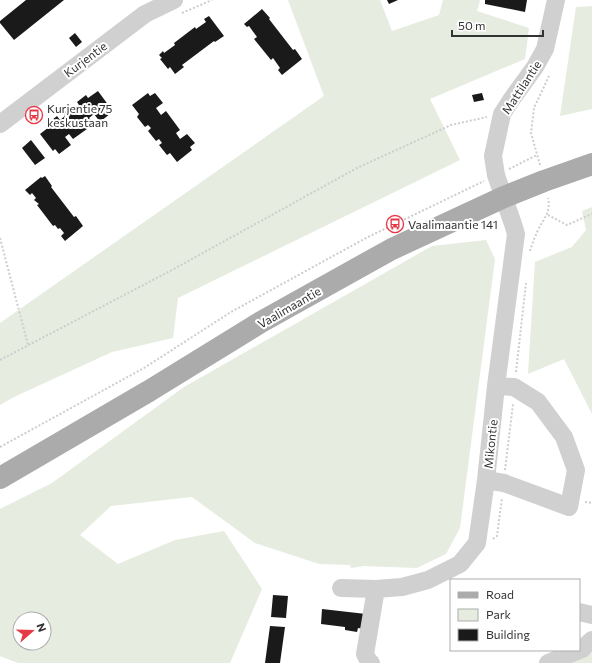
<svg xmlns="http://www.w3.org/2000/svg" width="592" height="663" viewBox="0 0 592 663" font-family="Commissioner,sans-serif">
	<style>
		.green { fill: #e6ecdf; fill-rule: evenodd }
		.building { fill: #1a1a1a }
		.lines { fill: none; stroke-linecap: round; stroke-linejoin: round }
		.path { stroke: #cdcdcd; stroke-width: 2; stroke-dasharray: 2 2; stroke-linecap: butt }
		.minor { stroke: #d0d0d0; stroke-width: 18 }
		.major { stroke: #ababab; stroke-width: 22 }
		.labels { text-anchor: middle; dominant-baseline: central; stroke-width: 4; stroke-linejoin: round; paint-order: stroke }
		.street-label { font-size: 12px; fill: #333; stroke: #fff }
		.poi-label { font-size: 12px; fill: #333; stroke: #fff; text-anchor: start }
	</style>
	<rect width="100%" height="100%" fill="#fff"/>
	<path class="green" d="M288,0H380L392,31L439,15L443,0H480L477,11L529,28L525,59L430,99L460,160L178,298L173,338L112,352L14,397L0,405V323L324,96Z
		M592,6V109L560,116L576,7Z
		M592,207V414L564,359L528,374L535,262L572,247L586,230L582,211Z
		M486,240L495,259L460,528L446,554L417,568L364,566L351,568L350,565L319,564L255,543L192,497L111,506L80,535L118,564L175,540L224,531L262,589L230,663H18L0,656V509L52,483L184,387L432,246ZM20,619H44V643H20Z
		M592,653V663H568H569Z"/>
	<path class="building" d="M26,0H64L14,40L0,23V21Z
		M387,0H398L389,4Z
		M485,0H527L525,12L485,4Z
		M262,9L270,18L269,19L293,50L295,49L302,59L282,75L278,70L280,68L273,58L271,60L254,39L257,37L249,26L247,27L244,24Z
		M209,16L224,36L215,42L214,41L182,65L184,67L175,74L170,67L168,69L160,59L162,58L159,55L163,51L164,53L175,45L174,43L195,27L196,29L206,22L204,19Z
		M75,33L82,42L76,47L69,38Z
		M98,91L109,106L107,108L111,113L100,122L94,114L89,118L94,124L73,139L69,134L65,137L71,145L59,154L55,149L53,151L40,134L49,127L47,124L57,116L60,120L65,116L63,113L72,106L74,109L79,105L77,102L86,95L88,98Z
		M148,93L150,96L155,93L163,103L156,108L161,115L166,111L180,130L176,133L180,139L187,134L195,143L190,147L192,150L177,162L170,153L167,155L159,145L162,143L159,139L156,141L148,131L151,128L148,125L145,127L137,117L139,114L132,105Z
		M482,93L484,100L474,102L472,95Z
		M31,140L45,158L35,165L22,148Z
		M45,176L52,186L51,187L74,217L76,216L83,226L65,241L61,236L64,233L60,228L58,229L55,225L53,226L37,205L39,204L34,200L36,198L32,193L30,195L25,190L41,177L42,178Z
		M273,595L288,596L286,618L271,617Z
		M322,609L366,614L364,629L358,628L357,632L345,630V627L321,624Z
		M270,626L285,627L280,663H265Z"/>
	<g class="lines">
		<path class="path" d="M182,13L212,0
			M540,165L531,133L534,108L549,76
			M509,169L537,155
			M548,215L567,225L592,214
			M0,238L28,345
			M530,251C532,244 535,237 538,230C544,218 551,212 548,198
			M0,360L172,270L357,168L451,125L487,117
			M516,372L526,283
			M0,447L144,368L231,312L366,238L484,181
			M505,470L513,404
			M585,502L592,503
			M493,539L497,536L502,498"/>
		<path class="minor" d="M0,124L145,14L174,0
			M486,480L504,483L569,507L576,470L564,437L538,402L514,387L496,386
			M341,588L376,589L402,587L428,580L460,564L477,543L486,480L496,386L516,234L513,224L496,175L493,156L502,114L511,100L535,67L545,49L556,0
			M579,612L592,615
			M371,663L369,662L365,654L376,589
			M548,663L582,649L592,640"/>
		<path class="major" d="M0,478L149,391L261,322L392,249L504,197L544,181L592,164"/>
	</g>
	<defs>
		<g id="bus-ring" transform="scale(0.9)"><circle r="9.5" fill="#fff" stroke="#e63946" stroke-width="1.5"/><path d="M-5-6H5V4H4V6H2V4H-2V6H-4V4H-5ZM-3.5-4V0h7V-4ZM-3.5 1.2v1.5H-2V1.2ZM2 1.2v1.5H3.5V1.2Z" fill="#e63946"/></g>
	</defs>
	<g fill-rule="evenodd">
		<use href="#bus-ring" x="34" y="115"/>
		<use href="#bus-ring" x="395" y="224"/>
	</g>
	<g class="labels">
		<g class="street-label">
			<text transform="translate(85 59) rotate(-37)">Kurjentie</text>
			<text transform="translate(521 87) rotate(-57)">Mattilantie</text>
			<text transform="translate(289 307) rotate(-30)">Vaalimaantie</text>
			<text transform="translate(490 444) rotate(-84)">Mikontie</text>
		</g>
		<g class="poi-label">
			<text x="47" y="108">Kurjentie 75<tspan x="47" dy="14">keskustaan</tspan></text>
			<text x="408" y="224">Vaalimaantie 141</text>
		</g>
	</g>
	<rect x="450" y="579" width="130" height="72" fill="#ffffff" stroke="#adadad"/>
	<rect x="458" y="592" width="20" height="6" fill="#ababab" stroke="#adadad"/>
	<text x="486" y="599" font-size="12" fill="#333333">Road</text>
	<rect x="458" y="609" width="20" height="12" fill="#e6ecdf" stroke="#adadad"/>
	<text x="486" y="619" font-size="12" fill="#333333">Park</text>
	<rect x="458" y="629" width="20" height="12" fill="#1a1a1a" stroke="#adadad"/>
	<text x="486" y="639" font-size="12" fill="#333333">Building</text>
	<g transform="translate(32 631) rotate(70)"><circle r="19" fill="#ffffff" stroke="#adadad"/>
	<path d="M0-3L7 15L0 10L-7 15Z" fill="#e63946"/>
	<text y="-6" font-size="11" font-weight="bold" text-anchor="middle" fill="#333333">N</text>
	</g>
	<path d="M452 30v6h91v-6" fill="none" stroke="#333333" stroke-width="2"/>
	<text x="458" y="30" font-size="12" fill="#333333" stroke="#ffffff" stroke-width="3" paint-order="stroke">50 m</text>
</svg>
